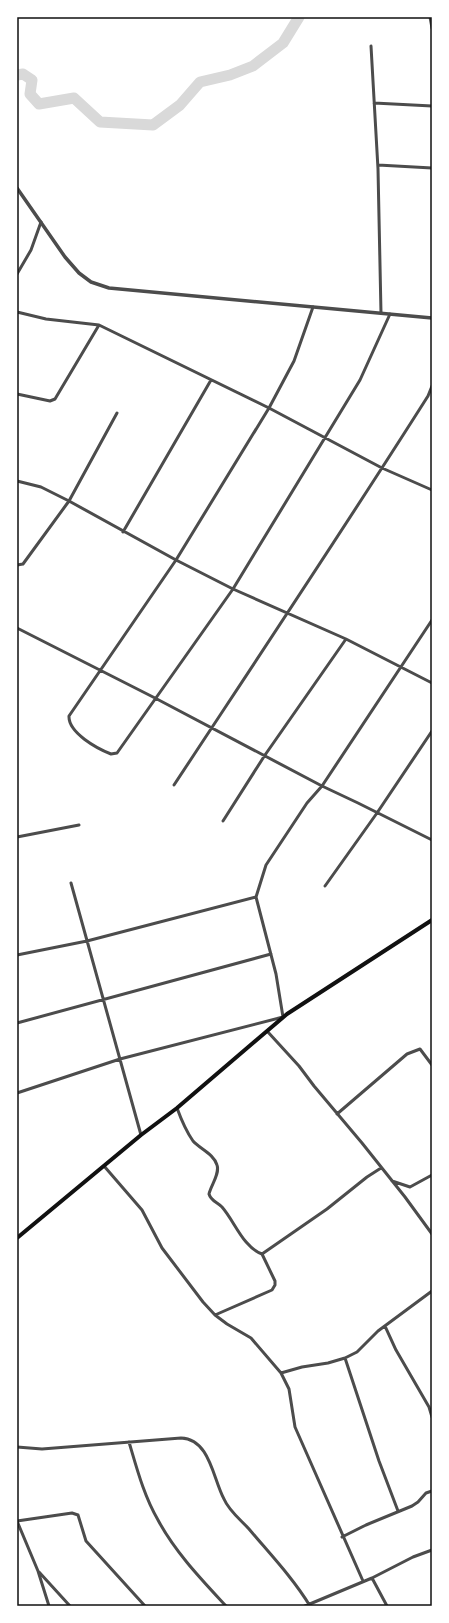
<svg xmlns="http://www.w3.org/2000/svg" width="449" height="1623" viewBox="0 0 449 1623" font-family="Inter,sans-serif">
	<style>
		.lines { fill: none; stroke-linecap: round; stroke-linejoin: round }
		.river { stroke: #d9d9d9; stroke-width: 11 }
		.minor { stroke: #4c4c4c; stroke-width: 3 }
		.tertiary { stroke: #4c4c4c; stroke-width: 3.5 }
		.secondary { stroke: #111; stroke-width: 4 }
		.neatline { fill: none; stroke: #111; stroke-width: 1.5 }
	</style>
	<rect width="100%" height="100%" fill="#fff"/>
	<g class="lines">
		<path class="river" d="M17,75L23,74L32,80L30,94L39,104L74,98L100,122L153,125L180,105L200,82L230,75L253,66L283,43L299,17"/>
		<path class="minor" d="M430,17L432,28
			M371,46L378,169L381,313
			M374,103L432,106
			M378,165L432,168
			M17,274L31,250L41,222
			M313,307L294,361L269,408L176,560L69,716C68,733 98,749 111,754L117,753L233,589L360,380L390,314
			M17,312L46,319L99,325L269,408L382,468L432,490
			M17,394L50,401L55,399L99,325
			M17,481L41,487L69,501L176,560L233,589L346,639L432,683
			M123,532L211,380
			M17,565L23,564L69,501L117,413
			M17,628L155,698L322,786L358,803L432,840
			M174,785C259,656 345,527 428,396L432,386
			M223,821L265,755L346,639
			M17,837L79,825
			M71,883L141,1135
			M325,886L377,813L432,731
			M17,955L87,941L256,897
			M17,1023L271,954
			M267,1031L299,1066L314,1086L362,1143L405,1197L432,1234
			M17,1093L120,1059L283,1017L276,974L256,897L266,865L307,803L322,786L432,620
			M177,1108C181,1119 186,1131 193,1141C200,1149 214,1154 217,1165C220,1174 211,1185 209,1194C211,1201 217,1202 222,1207C235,1222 243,1247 262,1254L275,1281V1285L272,1290L215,1315
			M337,1114L407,1054L420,1049L432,1065
			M104,1166L142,1210L162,1248L203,1302L215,1315L227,1324L251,1338L281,1373L289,1389L295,1427L363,1581
			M392,1181L410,1187L432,1175
			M262,1254L327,1209L367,1177L381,1168
			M385,1326L396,1350L429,1407L432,1417
			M345,1358L379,1461L398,1511
			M281,1373L302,1367L328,1363L345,1358L357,1352L378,1331L432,1291
			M129,1442C137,1469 144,1496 158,1520C175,1552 202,1580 226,1606
			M17,1447L42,1449L181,1438C210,1439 213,1479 224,1499C229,1511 241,1520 249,1529C270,1554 293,1578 310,1606
			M17,1521L72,1513L78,1515L86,1541L145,1606
			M17,1521L38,1571L49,1606
			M342,1537L366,1525L412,1506L418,1502L426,1493L432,1491
			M39,1572L70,1606
			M372,1578L387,1606
			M305,1606L372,1578L413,1557L432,1550"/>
		<path class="tertiary" d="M17,188L65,257L79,273L91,282L109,288L432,318"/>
		<path class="secondary" d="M17,1238L141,1135L177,1108L287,1014L432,920"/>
	</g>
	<rect width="449" height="1623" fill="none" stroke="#ffffff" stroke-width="36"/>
	<rect x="18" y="18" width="413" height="1587" class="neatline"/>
</svg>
